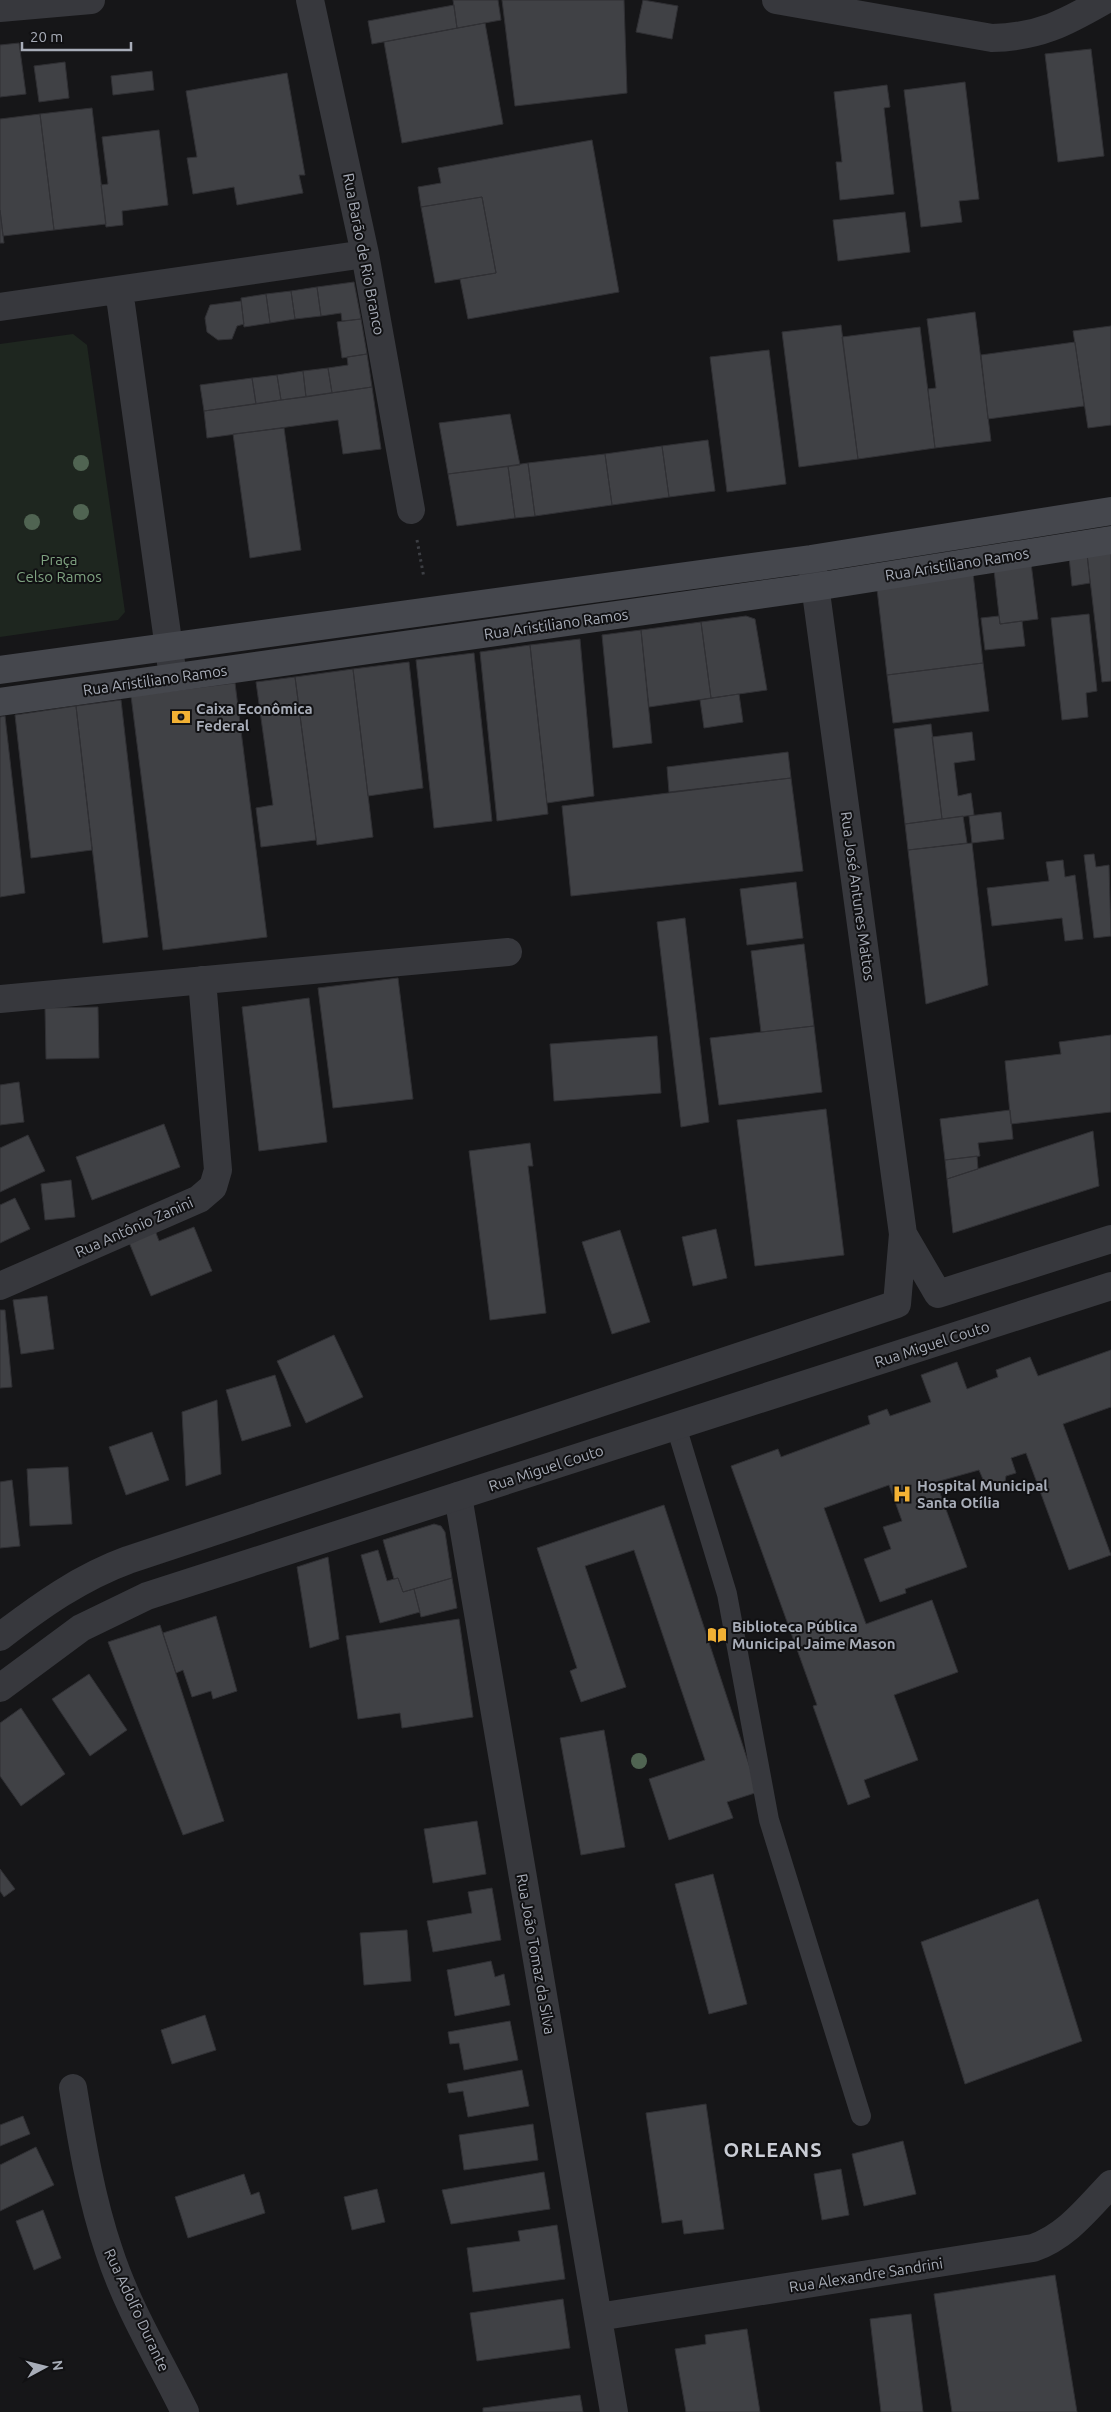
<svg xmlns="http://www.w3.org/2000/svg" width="1111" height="2412" viewBox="0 0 1111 2412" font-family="Ubuntu,sans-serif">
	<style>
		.green { fill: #1e261f }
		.building { fill: #404145; stroke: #303034 }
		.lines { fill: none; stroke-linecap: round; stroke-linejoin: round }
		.path { stroke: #3d3f44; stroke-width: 3; stroke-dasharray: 2.5 4; stroke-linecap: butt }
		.service { stroke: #37383d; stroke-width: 20 }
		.minor { stroke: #37383d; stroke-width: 28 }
		.tertiary { stroke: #37383d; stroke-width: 28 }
		.secondary { stroke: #45474d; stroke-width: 28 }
		.tree { fill: #506452 }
		.labels { text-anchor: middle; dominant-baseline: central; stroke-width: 4; stroke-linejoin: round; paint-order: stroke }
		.street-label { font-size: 15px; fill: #a8adb8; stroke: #111113 }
		.park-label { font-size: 15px; fill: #7fa381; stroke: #111113 }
		.poi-label { font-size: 15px; font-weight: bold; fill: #a8adb8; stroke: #111113; text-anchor: start }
		.district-label { font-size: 20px; font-weight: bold; letter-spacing: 1px; fill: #c9ccd4; stroke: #111113 }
	</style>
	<rect width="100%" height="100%" fill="#161618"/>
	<path class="green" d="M73,334L87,345L125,612L118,620L0,637V344Z"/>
	<path class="building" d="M453,0H498L501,20L457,28Z
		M502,0H624L627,93L515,106Z
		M643,0L678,6L672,39L636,32Z
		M454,5L457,28L372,44L368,21Z
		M485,23L503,124L402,143L384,42Z
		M19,43L26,94L0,97V45Z
		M1091,49L1104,156L1058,162L1045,54Z
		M65,62L69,98L39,102L34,66Z
		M152,71L154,90L113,95L111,76Z
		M287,73L305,175H299L303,193L237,205L234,187L193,194L187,158L197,157L186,91Z
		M965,82L979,199L959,201L962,222L921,227L904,90Z
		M887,85L890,107L884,108L894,194L840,200L836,162H842L834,92Z
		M92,108L106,224L54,230L40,114Z
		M40,114L54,230L3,236L0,210V119Z
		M159,130L168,205L122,211L123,225L106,227L101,185L108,184L102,137Z
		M592,140L619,292L468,319L460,279L496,273L482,197L421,207L418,187L441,183L438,168Z
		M482,197L496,273L435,283L421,207Z
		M0,210L4,243H0Z
		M905,212L910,252L838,261L833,220Z
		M354,282L361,319L342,321L341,313L321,316L317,287Z
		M317,287L321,316L295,319L291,291Z
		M291,291L295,319L270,323L266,294Z
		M266,294L270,323L244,327L241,298Z
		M241,301L244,324L237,326L232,339L218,340L207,332L205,318L210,305Z
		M975,312L991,441L935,448L928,389L936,388L927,319Z
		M361,319L367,354L342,358L337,322Z
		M841,325L858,459L799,467L782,332Z
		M1111,326V425L1088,428L1073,331Z
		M920,327L935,448L858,459L842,337Z
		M1075,342L1084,406L988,419L981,355Z
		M769,350L786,484L727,492L710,357Z
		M367,354L372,387L332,393L328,368L348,365L347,357Z
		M328,368L332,393L306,397L303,371Z
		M303,371L306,397L281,400L277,375Z
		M277,375L281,400L256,404L252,378Z
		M252,378L256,404L204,411L200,385Z
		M372,387L381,449L343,454L338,420L207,438L204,411Z
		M510,414L520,465L448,474L439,423Z
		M284,428L301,550L250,558L233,434Z
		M708,440L715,491L669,497L662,446Z
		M662,446L669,497L612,505L605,454Z
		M605,454L612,505L535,516L528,463Z
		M528,463L535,516L515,518L508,466Z
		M508,466L515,518L457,526L448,474Z
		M1111,551V681L1102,682L1087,554Z
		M1087,554L1090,583L1072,586L1069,557Z
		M1031,563L1038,619L1000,624L994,570Z
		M973,573L983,663L887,675L877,589Z
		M1089,614L1097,691L1086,693L1088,717L1062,720L1051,618Z
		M746,616L755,619L767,690L711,698L701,622Z
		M999,616L1000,624L1022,621L1025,646L985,650L981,618Z
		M701,622L711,698L649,707L641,630Z
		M641,630L652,743L613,748L602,635Z
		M580,639L594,796L547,803L530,645Z
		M530,645L548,814L497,821L480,652Z
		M474,653L492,821L434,828L416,660Z
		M409,662L423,788L368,796L353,669Z
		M983,663L989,711L893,723L887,675Z
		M353,669L373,837L317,845L295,677Z
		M295,677L316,840L261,847L256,808L273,805L256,682Z
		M235,683L267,937L163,950L131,696Z
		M739,694L743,722L704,728L700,700Z
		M121,700L148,937L103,943L76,706Z
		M76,706L92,850L31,858L15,715Z
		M5,716L25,893L0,897V717Z
		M931,724L942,819L905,824L894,729Z
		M972,732L975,760L954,763L958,796L971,793L974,815L942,819L932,737Z
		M788,752L791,778L669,792L667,767Z
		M791,778L803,871L571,896L562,806Z
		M1001,812L1004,839L972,843L969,816Z
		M963,816L967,843L908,850L905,824Z
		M972,843L988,985L926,1004L908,850Z
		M1094,854L1096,867L1109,865L1111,936L1094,938L1084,855Z
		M1063,860L1065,877L1075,875L1083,939L1065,941L1062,918L992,926L987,888L1049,881L1046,862Z
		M796,882L803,938L747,945L740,889Z
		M685,918L709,1122L681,1127L657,922Z
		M804,944L814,1026L761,1032L751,951Z
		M398,978L413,1099L333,1108L318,988Z
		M309,998L327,1142L259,1151L242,1007Z
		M98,1007L99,1058L46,1059L45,1008Z
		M814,1026L822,1092L719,1105L710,1038Z
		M1111,1035V1112L1011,1124L1005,1061L1061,1054L1059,1042Z
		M657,1036L661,1093L554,1101L550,1044Z
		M19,1082L24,1122L0,1125V1085Z
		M826,1109L844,1255L755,1266L737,1120Z
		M1010,1110L1013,1139L978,1143L980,1156L945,1160L940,1119Z
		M164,1124L180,1167L92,1200L76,1157Z
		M1093,1131L1099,1186L953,1233L947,1179Z
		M28,1135L45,1171L0,1192V1148Z
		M530,1143L533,1166H528L546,1313L490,1320L469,1151Z
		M977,1156L978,1169L947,1179L945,1160Z
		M71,1180L75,1217L45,1220L41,1184Z
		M15,1198L30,1229L0,1243V1205Z
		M153,1225L159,1241L194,1227L212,1271L151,1296L126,1235Z
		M716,1229L727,1278L693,1286L682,1237Z
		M620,1230L650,1322L612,1334L582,1242Z
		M47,1296L54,1349L21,1354L13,1300Z
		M0,1310H5L12,1387L0,1388Z
		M334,1335L363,1397L306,1423L277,1361Z
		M1111,1350V1407L1063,1424L1111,1555L1069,1570L1026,1453L1011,1458L1016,1473L1006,1476L1004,1487L995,1481L985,1484L979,1470L936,1482L967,1567L905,1589L906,1593L880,1602L864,1559L891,1549L883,1527L902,1521L889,1485L824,1508L866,1624L932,1600L958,1672L894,1695L918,1760L864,1780L870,1797L848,1805L813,1706L817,1705L731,1466L778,1449L781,1457L870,1424L868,1416L887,1409L890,1416L931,1402L921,1375L957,1362L967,1389L998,1377L996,1370L1030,1357L1038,1376Z
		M275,1375L291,1426L242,1441L226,1390Z
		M217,1400L221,1474L186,1486L182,1412Z
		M152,1432L169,1480L126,1495L109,1447Z
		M68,1467L72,1524L30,1526L27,1469Z
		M12,1480L20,1546L0,1548V1482Z
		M664,1505L758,1792L727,1802L733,1818L669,1840L649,1779L705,1760L634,1550L585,1566L626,1687L581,1702L570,1671L577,1668L537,1548Z
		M434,1524L441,1526L445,1532L452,1578L403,1592L398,1578L394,1579L383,1540Z
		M378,1550L387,1581L398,1578L403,1592L414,1589L420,1612L380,1623L361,1555Z
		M328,1557L339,1639L310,1648L297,1567Z
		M452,1578L457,1608L421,1617L414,1589Z
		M216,1616L237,1691L213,1699L211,1691L192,1697L183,1670L176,1673L163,1633Z
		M459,1619L473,1717L402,1728L400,1713L358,1719L346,1636Z
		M160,1625L224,1821L183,1835L108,1642Z
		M89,1674L127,1730L90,1756L52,1699Z
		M21,1708L65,1774L21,1806L0,1776V1723Z
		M604,1730L625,1847L581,1855L560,1738Z
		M477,1821L486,1874L433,1883L424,1829Z
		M0,1869L15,1889L4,1897L0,1891Z
		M713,1874L747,2004L709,2014L675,1884Z
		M492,1888L501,1940L433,1952L427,1921L472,1913L468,1892Z
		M1038,1899L1082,2041L965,2084L921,1942Z
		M407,1930L411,1981L364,1985L360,1933Z
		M491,1961L495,1977L504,1974L510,2005L455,2016L447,1970Z
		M205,2015L216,2050L172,2064L161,2030Z
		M510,2021L518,2060L464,2070L459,2043L450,2044L448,2032Z
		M522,2070L529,2106L468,2117L463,2091L449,2093L447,2084Z
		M706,2104L724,2229L684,2234L682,2220L662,2223L646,2113Z
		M23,2116L30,2134L0,2146V2125Z
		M533,2124L538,2160L464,2170L459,2135Z
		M903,2141L916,2194L864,2206L852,2154Z
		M36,2147L54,2185L0,2211V2165Z
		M841,2169L849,2215L822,2220L814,2174Z
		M544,2172L550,2209L451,2224L442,2190Z
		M244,2174L251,2195L259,2192L265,2213L188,2238L175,2197Z
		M377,2189L385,2222L352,2230L344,2197Z
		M43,2210L61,2258L34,2270L16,2221Z
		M557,2225L565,2279L473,2292L467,2248L520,2241L518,2231Z
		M1055,2275L1077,2412H952L934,2294Z
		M563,2299L570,2348L477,2361L470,2313Z
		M911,2314L923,2412H881L870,2319Z
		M747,2329L760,2412H686L675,2349L706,2344L705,2335Z
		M580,2395L583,2412H483V2408Z"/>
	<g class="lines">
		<path class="path" d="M417,540L424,578"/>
		<path class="service" d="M676,1426L727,1594L769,1820L861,2116"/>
		<path class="minor" d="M310,0L365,254L411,510
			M776,0L992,38C1039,37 1065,23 1105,0
			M0,8L91,0
			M119,290L173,677
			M0,307L365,254
			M0,999L508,952
			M0,1286L199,1199L213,1187L218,1170L202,980
			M458,1496L614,2412
			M73,2088C82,2143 91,2198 109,2251C127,2307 159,2359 185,2412
			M598,2317L1033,2248C1066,2237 1087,2209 1111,2184"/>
		<path class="tertiary" d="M903,1234L938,1294L1111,1239
			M0,1637C40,1606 81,1577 128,1560L897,1304L903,1234L812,563
			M0,1688L81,1628L147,1596L1111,1286"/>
		<path class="secondary" d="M0,670L811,559L1111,511
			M0,702L815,587L1111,540"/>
	</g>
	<g class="tree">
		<circle cx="81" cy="463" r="8"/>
		<circle cx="81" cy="512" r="8"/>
		<circle cx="32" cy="522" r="8"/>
		<circle cx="639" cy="1761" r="8"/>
	</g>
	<defs>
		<g id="bank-bare" transform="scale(1.5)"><path d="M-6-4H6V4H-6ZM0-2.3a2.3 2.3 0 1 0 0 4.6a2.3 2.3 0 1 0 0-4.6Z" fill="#f2b134" stroke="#111113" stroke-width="2.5" paint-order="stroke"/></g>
		<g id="hospital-bare" transform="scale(1.5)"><path d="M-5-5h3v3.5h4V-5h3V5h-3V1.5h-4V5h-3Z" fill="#f2b134" stroke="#111113" stroke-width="2.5" paint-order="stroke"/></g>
		<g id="library-bare" transform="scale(1.5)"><path d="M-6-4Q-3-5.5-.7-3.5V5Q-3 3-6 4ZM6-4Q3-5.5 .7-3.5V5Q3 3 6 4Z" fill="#f2b134" stroke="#111113" stroke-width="2.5" paint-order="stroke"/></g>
	</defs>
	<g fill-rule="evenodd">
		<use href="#bank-bare" x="181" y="717"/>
		<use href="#hospital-bare" x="902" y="1494"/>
		<use href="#library-bare" x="717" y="1635"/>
	</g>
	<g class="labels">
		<g class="street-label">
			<text transform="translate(364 254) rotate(79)">Rua Barão de Rio Branco</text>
			<text transform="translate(957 564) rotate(-9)">Rua Aristiliano Ramos</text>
			<text transform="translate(556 624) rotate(-8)">Rua Aristiliano Ramos</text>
			<text transform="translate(155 680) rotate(-8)">Rua Aristiliano Ramos</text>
			<text transform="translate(858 896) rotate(82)">Rua José Antunes Mattos</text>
			<text transform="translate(134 1227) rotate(-24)">Rua Antônio Zanini</text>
			<text transform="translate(932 1344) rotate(-18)">Rua Miguel Couto</text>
			<text transform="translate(546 1468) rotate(-18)">Rua Miguel Couto</text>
			<text transform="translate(536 1954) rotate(80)">Rua João Tomaz da Silva</text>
			<text transform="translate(866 2275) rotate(-9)">Rua Alexandre Sandrini</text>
			<text transform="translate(137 2310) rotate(65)">Rua Adolfo Durante</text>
		</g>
		<g class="park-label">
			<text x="59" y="559">Praça<tspan x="59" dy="17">Celso Ramos</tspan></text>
		</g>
		<g class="poi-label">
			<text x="196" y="708">Caixa Econômica<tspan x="196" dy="17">Federal</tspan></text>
			<text x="917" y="1485">Hospital Municipal<tspan x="917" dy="17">Santa Otília</tspan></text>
			<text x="732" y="1626">Biblioteca Pública<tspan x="732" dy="17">Municipal Jaime Mason</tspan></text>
		</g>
		<g class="district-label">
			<text x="773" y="2149">ORLEANS</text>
		</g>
	</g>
	<g transform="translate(45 2367) rotate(83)" stroke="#111113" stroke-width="4" paint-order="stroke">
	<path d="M0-4L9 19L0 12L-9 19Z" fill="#a8adb8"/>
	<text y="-8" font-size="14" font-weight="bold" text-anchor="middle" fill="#a8adb8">N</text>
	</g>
	<path d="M22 42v8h109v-8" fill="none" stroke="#a8adb8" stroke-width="2.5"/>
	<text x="30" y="42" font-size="15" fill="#a8adb8" stroke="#111113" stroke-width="4" paint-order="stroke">20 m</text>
</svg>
